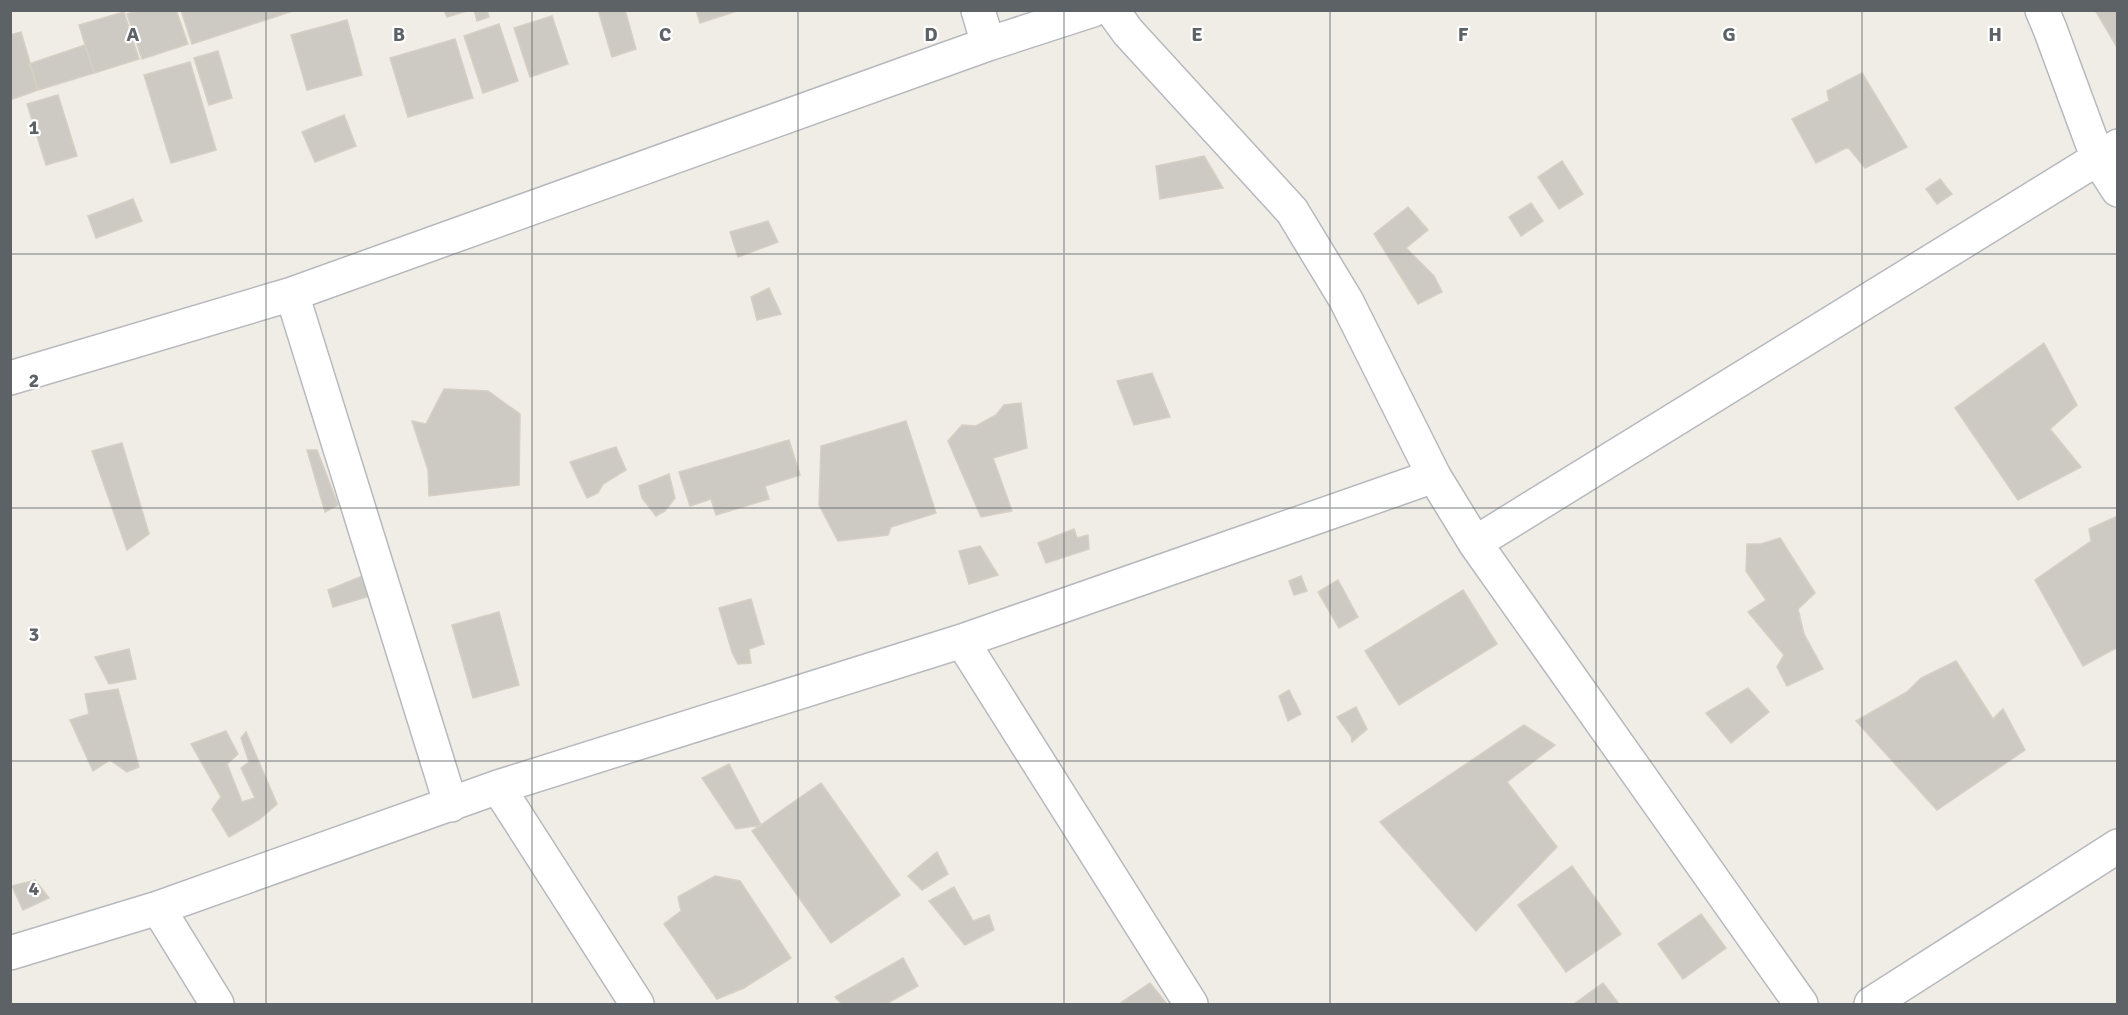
<svg xmlns="http://www.w3.org/2000/svg" width="2128" height="1015" viewBox="0 0 2128 1015" font-family="Signika,sans-serif">
	<style>
		.building { fill: #cdcac4; stroke: #d6cfc3; stroke-width: 1.5 }
		.lines { fill: none; stroke-linecap: round; stroke-linejoin: round }
		.street-casing { stroke: #b6b9bd; stroke-width: 36 }
		.street { stroke: #fff; stroke-width: 33 }
		.grid { fill: none; stroke: #5d6267; stroke-width: 1.5; stroke-opacity: 0.55 }
		.grid-label { font-size: 20px; text-anchor: middle; font-weight: bold; fill: #5d6267; stroke: #fff; stroke-width: 4.5; stroke-linejoin: round; paint-order: stroke }
	</style>
	<rect width="100%" height="100%" fill="#f0ede6"/>
	<path class="building" d="M139,10H176L188,44L142,59L127,14Z
		M181,10H296L192,44Z
		M444,10H470L447,17Z
		M474,10H487L489,17L477,21Z
		M598,10H625L636,49L612,57Z
		M696,10H740L700,23Z
		M2095,10H2118V49Z
		M124,12L139,59L94,73L79,25Z
		M552,16L568,64L530,77L514,28Z
		M347,20L362,75L307,90L291,35Z
		M499,24L518,81L483,93L464,36Z
		M21,32L38,90L10,100V35Z
		M455,39L473,98L408,117L390,58Z
		M85,45L94,73L38,90L29,64Z
		M218,51L232,98L209,105L194,58Z
		M190,62L216,150L171,163L144,75Z
		M1862,73L1907,147L1865,168L1848,147L1816,163L1792,119L1829,101L1827,91Z
		M58,95L77,156L46,165L27,104Z
		M344,115L356,146L315,162L302,132Z
		M1204,156L1223,188L1160,199L1156,166Z
		M1562,161L1583,194L1559,209L1538,177Z
		M1940,179L1952,194L1937,204L1926,189Z
		M133,199L142,221L96,238L88,216Z
		M1531,203L1543,221L1521,236L1509,217Z
		M1408,207L1428,230L1406,248L1434,276L1442,292L1418,304L1374,234Z
		M768,221L778,242L738,257L730,232Z
		M769,288L781,314L757,320L751,297Z
		M2044,343L2077,405L2050,429L2081,467L2018,500L1955,408Z
		M1152,373L1170,417L1134,425L1117,381Z
		M444,389L488,391L520,414L519,485L429,496L428,470L412,421L426,424Z
		M1021,403L1027,448L993,458L1012,511L981,517L948,441L962,425L976,426L996,415L1004,405Z
		M906,421L936,513L891,527L888,535L838,541L819,505L821,446Z
		M789,440L800,475L765,486L769,499L716,515L711,499L690,506L679,472Z
		M122,443L149,534L127,550L92,451Z
		M616,447L626,470L603,484L598,493L587,498L570,462Z
		M307,450H317L338,505L325,512Z
		M669,474L675,498L665,511L656,516L642,498L639,486Z
		M2118,516V647L2083,666L2035,580L2091,541L2089,529Z
		M1074,529L1077,538L1088,535L1089,549L1046,563L1038,543Z
		M1780,538L1815,593L1798,609L1804,634L1823,669L1787,686L1777,667L1784,655L1748,612L1766,600L1746,571L1747,544H1761Z
		M980,546L998,575L969,584L959,551Z
		M365,575L370,596L333,607L328,590Z
		M1301,576L1307,591L1294,595L1289,581Z
		M1338,580L1358,617L1339,628L1318,592Z
		M1463,590L1497,644L1399,705L1365,651Z
		M751,599L764,644L749,649L751,663L738,664L732,652L719,608Z
		M499,612L519,685L473,698L452,625Z
		M129,649L136,679L109,684L95,657Z
		M1956,661L1993,719L2003,709L2025,750L1937,810L1856,721L1907,692L1921,678Z
		M1748,688L1769,712L1731,743L1706,713Z
		M118,689L139,767L127,772L110,760L93,771L70,720L89,714L85,694Z
		M1289,690L1301,714L1288,721L1279,696Z
		M1356,707L1367,729L1352,742L1351,736L1337,717Z
		M1524,725L1555,745L1507,782L1557,847L1476,931L1380,822Z
		M226,731L238,754L227,764L242,802L255,798L241,768L249,762L241,738L246,732L277,804L260,819L229,837L212,809L221,797L191,744Z
		M729,764L761,825L736,829L702,778Z
		M821,783L900,895L831,943L752,831Z
		M937,852L948,874L922,890L908,876Z
		M1572,866L1621,934L1566,972L1518,905Z
		M715,876L740,881L791,958L744,988L717,999L664,924L681,911L678,897Z
		M35,880L49,898L23,910L12,886Z
		M954,887L973,921L989,915L994,930L965,945L929,901Z
		M1701,914L1726,948L1683,979L1658,944Z
		M903,958L918,986L886,1004H842L835,997Z
		M1150,983L1167,1004H1119Z
		M1603,983L1619,1004H1574Z"/>
	<g class="lines">
		<g class="street-casing">
			<path id="street" d="M978,10L988,44L1093,10
				M1112,10L1128,32L1292,211L1346,300L1434,476L1475,543L1801,1004
				M2042,10L2050,29L2098,159L2118,190
				M292,294L451,805
				M10,378L292,294L988,44
				M1475,543L2118,146
				M962,641L1191,1004
				M498,787L637,1004
				M158,908L217,1004
				M10,953L158,908L498,787L962,641L1434,476
				M1871,1004L2118,846"/>
		</g>
		<use href="#street" class="street"/>
	</g>
	<path class="grid" d="M266,10V1004M532,10V1004M798,10V1004M1064,10V1004M1330,10V1004M1596,10V1004M1862,10V1004M10,254H2118M10,508H2118M10,761H2118"/>
	<g class="grid-label">
		<text x="133" y="41">A</text>
		<text x="399" y="41">B</text>
		<text x="665" y="41">C</text>
		<text x="931" y="41">D</text>
		<text x="1197" y="41">E</text>
		<text x="1463" y="41">F</text>
		<text x="1729" y="41">G</text>
		<text x="1995" y="41">H</text>
		<text x="34" y="134">1</text>
		<text x="34" y="387">2</text>
		<text x="34" y="641">3</text>
		<text x="34" y="895">4</text>
	</g>
	<rect width="2128" height="1015" fill="none" stroke="#5d6267" stroke-width="24"/>
</svg>
